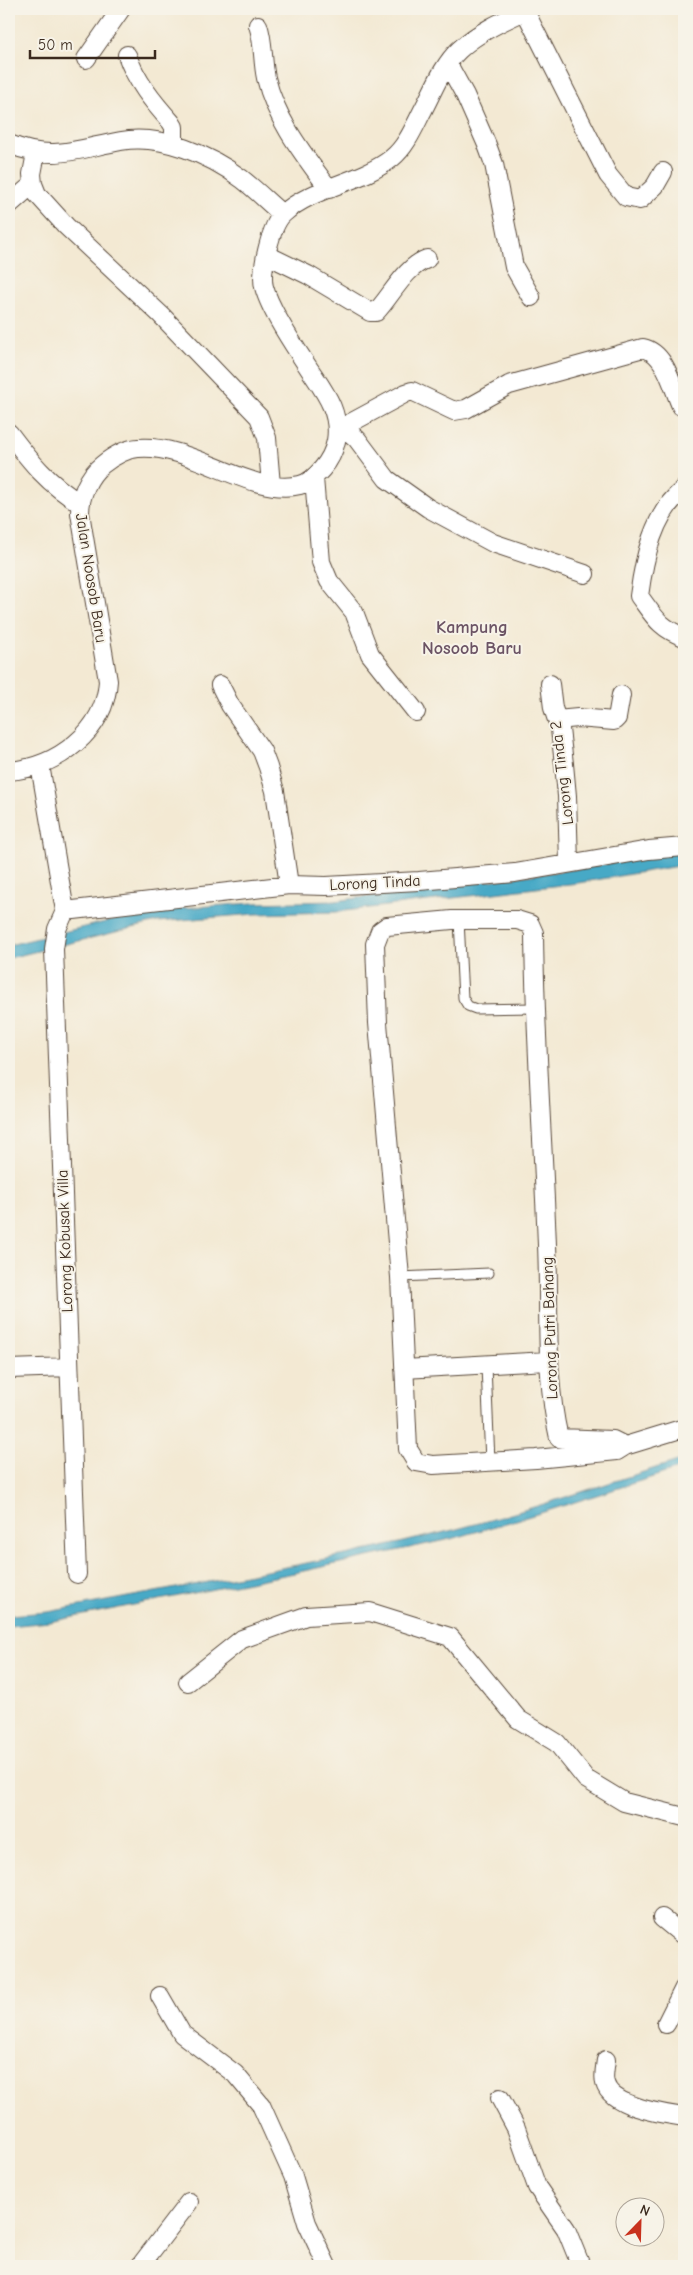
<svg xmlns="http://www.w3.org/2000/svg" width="693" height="2275" viewBox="0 0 693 2275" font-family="'Comic Neue',sans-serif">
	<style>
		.water { fill: #47a9c6; stroke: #416a72 }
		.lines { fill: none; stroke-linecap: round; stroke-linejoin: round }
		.service-casing { stroke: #574739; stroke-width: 11 }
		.minor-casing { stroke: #574739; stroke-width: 20 }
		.service { stroke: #fff; stroke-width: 9 }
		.minor { stroke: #fff; stroke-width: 18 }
		.labels { text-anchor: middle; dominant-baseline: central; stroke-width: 4; stroke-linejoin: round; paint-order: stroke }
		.street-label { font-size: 16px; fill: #3b2a1e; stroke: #f7f3e8 }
		.neighbourhood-label { font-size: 18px; font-weight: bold; fill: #6b5364; stroke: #f7f3e8 }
	</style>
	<rect width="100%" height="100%" fill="#f7f3e8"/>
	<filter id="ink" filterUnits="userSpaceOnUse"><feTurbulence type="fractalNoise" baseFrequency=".02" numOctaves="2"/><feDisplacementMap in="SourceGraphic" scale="10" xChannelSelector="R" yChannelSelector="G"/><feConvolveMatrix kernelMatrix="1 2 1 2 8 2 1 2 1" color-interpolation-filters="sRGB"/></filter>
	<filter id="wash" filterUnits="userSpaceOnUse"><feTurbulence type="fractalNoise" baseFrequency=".0096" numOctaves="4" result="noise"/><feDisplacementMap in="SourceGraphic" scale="20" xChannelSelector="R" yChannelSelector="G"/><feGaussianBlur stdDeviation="1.12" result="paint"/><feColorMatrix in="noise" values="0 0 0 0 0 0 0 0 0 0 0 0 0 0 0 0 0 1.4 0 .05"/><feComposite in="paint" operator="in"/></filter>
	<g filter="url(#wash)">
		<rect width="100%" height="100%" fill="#f3e9d3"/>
		<path class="water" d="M684,851V865L578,883L336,912L255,914L157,922L9,958V945L155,910L253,903L335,901L577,869Z
			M684,1459V1467L547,1511L455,1538L299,1572L49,1622L9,1626V1615L48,1612C183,1586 319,1564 453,1530C531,1510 607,1483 684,1459Z"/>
	</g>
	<g filter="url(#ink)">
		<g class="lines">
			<g class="service-casing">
				<path id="service" d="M459,920L463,998L468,1006L476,1009L535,1008
					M400,1277L489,1273
					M486,1366L490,1462"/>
			</g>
			<g class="minor-casing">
				<path id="minor" d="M525,11L608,175L626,197L640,200L655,186L663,172
					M258,25C264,42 262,60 266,78C276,120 304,155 329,189
					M127,55C136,81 153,102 171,122L174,127V145
					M86,59L121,9
					M448,64L465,95L487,145L494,164L514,267L531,297
					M9,144C52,162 77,149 121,141C162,134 210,155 242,179C256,190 269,203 282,214
					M36,153L32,174L33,184L37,194L66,226L161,315L259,417L267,438L271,485
					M9,205L33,184
					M267,255L308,275L370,312H376C392,295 405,267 427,259
					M337,422L357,439L387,479L428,508L493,543L585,574
					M343,427L406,393L412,391L454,411L466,409L509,385L643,348C666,353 672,386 681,406
					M9,433C30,461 49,485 80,503
					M314,478L321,562L329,581L354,612L370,654L416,712
					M684,489C653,513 644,559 639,596C654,616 659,628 684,637
					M550,684L553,708L560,729L564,764L567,796L569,863
					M220,685L230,705L262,751L268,767L275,791L289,885
					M557,720L578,718L614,721L617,718L621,695
					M40,765L65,911
					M9,771C57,767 105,732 108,681L80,513C80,496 88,476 102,465C112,457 125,449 138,448C192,443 250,497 300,485C309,483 316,476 322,469C329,461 334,451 336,441C341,411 323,390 308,367C294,346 270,310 264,287C260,271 271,225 283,214C312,187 361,183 392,158C407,146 415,125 424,108C434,89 443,65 459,50C478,32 505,20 529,9
					M65,911L57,929L54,949L77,1574
					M65,911L289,885L326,886L419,881L515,873L649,850L684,847
					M452,920H517L530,924L534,933C535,1037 543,1141 547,1245C550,1310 544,1374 559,1438L613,1440L625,1446L617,1451L536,1459L433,1465L416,1462L408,1449L400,1277L378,1023L375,944L380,931L387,926Z
					M9,1369L69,1367
					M404,1369L548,1361
					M625,1446L684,1428
					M188,1682L242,1639L306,1616L370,1612L450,1637L518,1719L557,1743L586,1779L624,1802L684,1817
					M662,1918L684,1936
					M160,1996L182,2034L235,2074L261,2105L293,2176L307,2223L327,2266
					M666,2024L684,1988
					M606,2060C605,2067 603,2077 605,2083C611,2107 664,2114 684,2117
					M500,2098L516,2128L537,2187L566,2229L581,2266
					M140,2266L189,2202"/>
			</g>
			<use href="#service" class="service"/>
			<use href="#minor" class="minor"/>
		</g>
	</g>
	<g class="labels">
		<g class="street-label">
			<text transform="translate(91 578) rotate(81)">Jalan Noosob Baru</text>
			<text transform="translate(562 773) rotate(-97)">Lorong Tinda 2</text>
			<text transform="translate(375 883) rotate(-3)">Lorong Tinda</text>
			<text transform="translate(65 1241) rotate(-92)">Lorong Kobusak Villa</text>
			<text transform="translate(550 1328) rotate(-92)">Lorong Putri Bahang</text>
		</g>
		<g class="neighbourhood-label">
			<text x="472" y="627">Kampung<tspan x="472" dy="21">Nosoob Baru</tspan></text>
		</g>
	</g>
	<rect width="693" height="2275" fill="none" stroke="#f7f3e8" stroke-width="30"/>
	<g transform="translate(640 2222) rotate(23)"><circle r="24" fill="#f7f3e8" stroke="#aca397"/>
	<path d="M0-4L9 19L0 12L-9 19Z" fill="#c8321e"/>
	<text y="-8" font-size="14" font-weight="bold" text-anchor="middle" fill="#3b2a1e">N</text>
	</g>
	<path d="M30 50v8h125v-8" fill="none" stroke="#3b2a1e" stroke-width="2.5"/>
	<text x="38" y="50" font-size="15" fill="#3b2a1e" stroke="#f7f3e8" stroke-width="4" paint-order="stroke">50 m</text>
</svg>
